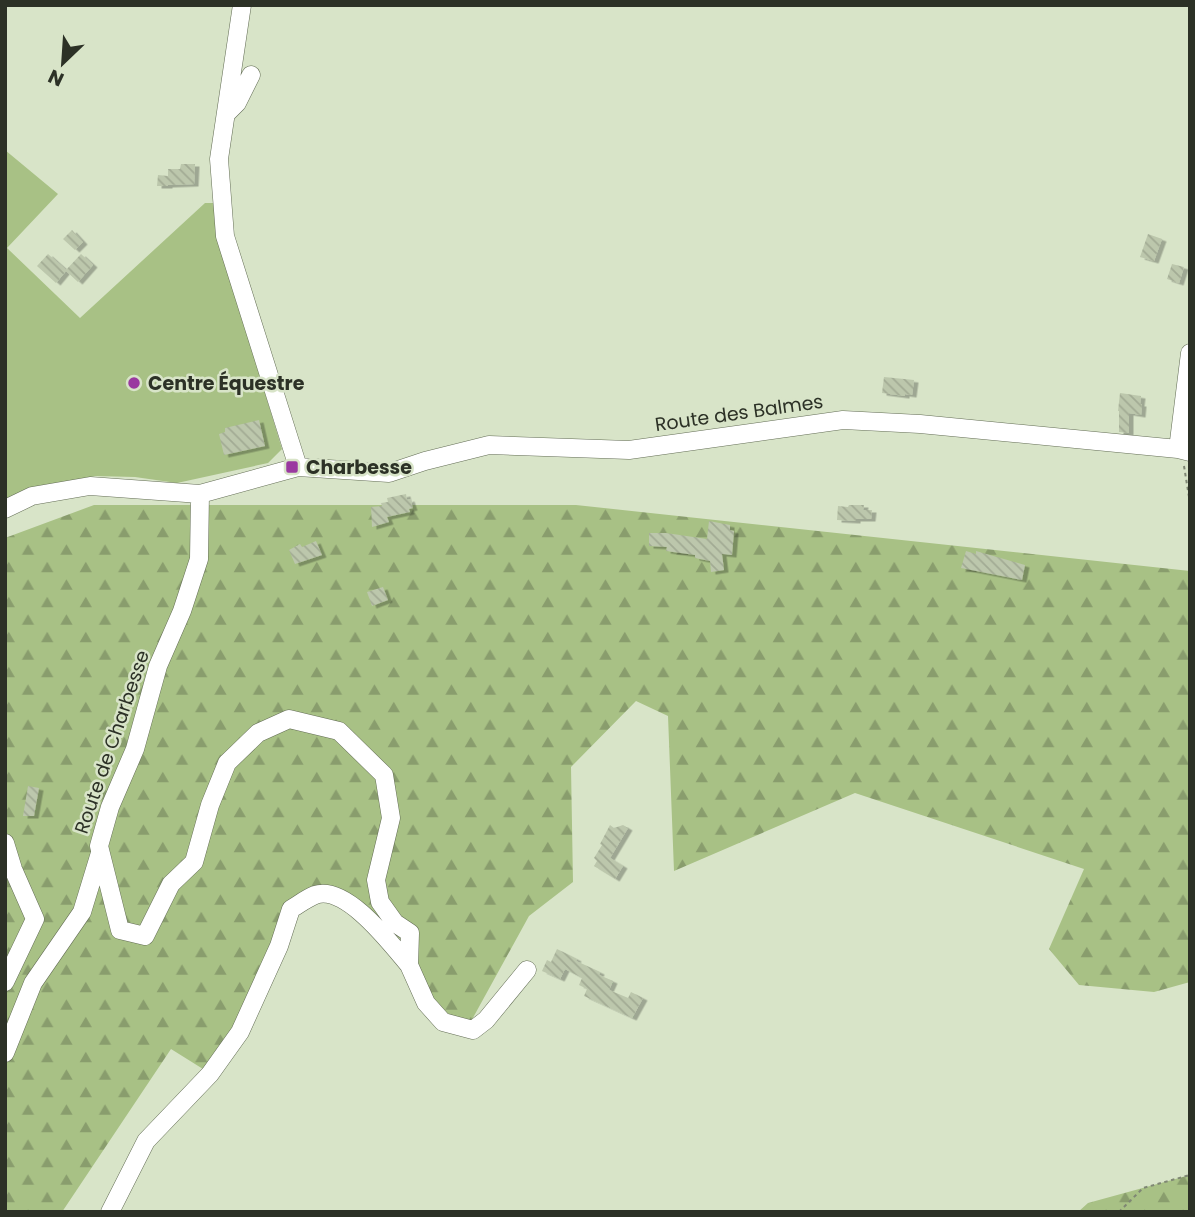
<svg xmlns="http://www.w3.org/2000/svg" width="1195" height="1217" viewBox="0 0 1195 1217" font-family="Poppins,sans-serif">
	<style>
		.forest { fill: url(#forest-firs) }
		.pitch { fill: #a8c185 }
		.building { fill: url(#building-back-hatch); filter: url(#shadow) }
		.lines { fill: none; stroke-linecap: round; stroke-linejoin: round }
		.minor-casing { stroke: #646e56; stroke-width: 19 }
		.path { stroke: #7f8774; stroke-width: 2; stroke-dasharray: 3.5 3.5; stroke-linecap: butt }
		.minor { stroke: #fff; stroke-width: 18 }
		.poi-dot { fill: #9a39a0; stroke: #d8e4c8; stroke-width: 2.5 }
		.labels { text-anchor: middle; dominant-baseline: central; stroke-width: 5; stroke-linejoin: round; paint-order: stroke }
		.poi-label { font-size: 19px; font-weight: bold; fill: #2c3126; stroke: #d8e4c8; text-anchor: start }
		.street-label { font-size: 19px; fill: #2c3126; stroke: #d8e4c8 }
	</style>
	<defs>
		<pattern id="forest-firs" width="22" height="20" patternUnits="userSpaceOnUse" patternTransform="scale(1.75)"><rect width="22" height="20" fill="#a8c185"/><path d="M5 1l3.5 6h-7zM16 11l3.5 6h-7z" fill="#899d6d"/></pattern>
		<pattern id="building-back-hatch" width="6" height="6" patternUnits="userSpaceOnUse" patternTransform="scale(1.75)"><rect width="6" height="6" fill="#bcc7ac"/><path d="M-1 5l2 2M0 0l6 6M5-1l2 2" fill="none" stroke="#a2ab94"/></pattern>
		<filter id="shadow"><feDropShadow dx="4.5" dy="2.5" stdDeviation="0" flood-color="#0004"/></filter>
	</defs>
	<rect width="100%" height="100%" fill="#d8e4c8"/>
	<path class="forest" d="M94,505H576L1190,571V982L1154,992L1079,985L1049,949L1084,869L855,793L674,871L668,716L636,701L571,767L573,882L529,916L469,1025L431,1004L403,941L339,896L312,886L291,909L233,1031L203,1069L171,1049L62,1212H5V538Z
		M1190,1175V1212H1078L1088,1203Z"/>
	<path class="pitch" d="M5,150L58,194L7,248L80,318L205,203H216L220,245L282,449L268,463L177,483L135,477L95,476L28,491L5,501Z"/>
	<path class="building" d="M181,164H195L194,184L168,185V182V186H157L158,175L168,176V169H180Z
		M72,230L83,242L75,250L63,239Z
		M1148,234L1162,239L1154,261L1140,257Z
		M48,254L66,270L81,254L93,265L78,282L66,271L56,283L37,266Z
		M1172,264L1184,267L1179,283L1167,279Z
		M884,377L914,380L912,395L905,394V396L882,393Z
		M1120,393L1141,396L1140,404H1142L1141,415L1129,413V433L1119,432V411H1118Z
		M259,420L265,446L224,455L219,434L225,432V428Z
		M406,494L407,500L410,499L413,508L409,509L410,512L387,517L389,522L372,527L371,507L382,506L381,503L388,502L387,498Z
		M849,505H864L863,510H872L871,519H856V521L837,520L838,506L848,507Z
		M709,521L730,525V530L734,531L732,555L722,554L724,570L711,572L710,561L695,558V555L666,551L667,547L649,546V533H666L707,539Z
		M316,541L322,555L295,564L289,550L300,544L302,547Z
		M966,551L976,554V551L1025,565L1022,580L961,568Z
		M383,587L388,600L372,606L367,592Z
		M28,786L39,788L34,816H23Z
		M610,825L614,828L623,825L628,828L610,858L623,866L615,879L594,866L597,861L594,858L602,845L600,844Z
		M557,949L577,959L576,961L600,972L599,975L613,981L609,990L628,998L631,992L643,998L632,1018L584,996L587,989L579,985L582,978L565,969L560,979L542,971L547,960L551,962Z"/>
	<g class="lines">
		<g class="minor-casing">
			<path id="minor" d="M242,5L219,159L225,236L298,467
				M227,113L237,103L251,75
				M1178,449L1190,353
				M5,509L32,496L90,486L200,494L298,467L389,473L425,461L489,445L629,450L843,420L920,424L1178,449L1190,452
				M5,843L13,869L35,919L5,982
				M409,965L426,1003L443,1022L473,1030L486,1020L527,970
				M5,1053L33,983L82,912L100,853
				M110,1212L146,1141L210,1074L240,1032L279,946L291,909C298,905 307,898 315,895C346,884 391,944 409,965L410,933L395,923L380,902L376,880L391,818L384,775L339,731L289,719L258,733L227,763L210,805L194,862L171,884L145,936L120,930L99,846L110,807L135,749L158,666L182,611L199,559L200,494"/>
		</g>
		<path class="path" d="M1184,466L1190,503
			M1119,1212L1143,1188L1190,1175"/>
		<use href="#minor" class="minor"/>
	</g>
	<g class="poi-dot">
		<circle cx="134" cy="383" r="7"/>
		<rect x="285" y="460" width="14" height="14" rx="3.5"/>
	</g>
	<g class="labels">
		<g class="poi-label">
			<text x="148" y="383">Centre Équestre</text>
			<text x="306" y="467">Charbesse</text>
		</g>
		<g class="street-label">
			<text transform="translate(739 413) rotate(-8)">Route des Balmes</text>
			<text transform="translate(112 742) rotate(-71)">Route de Charbesse</text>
		</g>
	</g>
	<rect width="1195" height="1217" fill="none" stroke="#2c3126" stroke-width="14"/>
	<g transform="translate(63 63) rotate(205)" stroke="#d8e4c8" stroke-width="5" paint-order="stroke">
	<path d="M0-5L12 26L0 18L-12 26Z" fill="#2c3126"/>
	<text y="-10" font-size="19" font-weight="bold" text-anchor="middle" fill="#2c3126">N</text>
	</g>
</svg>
